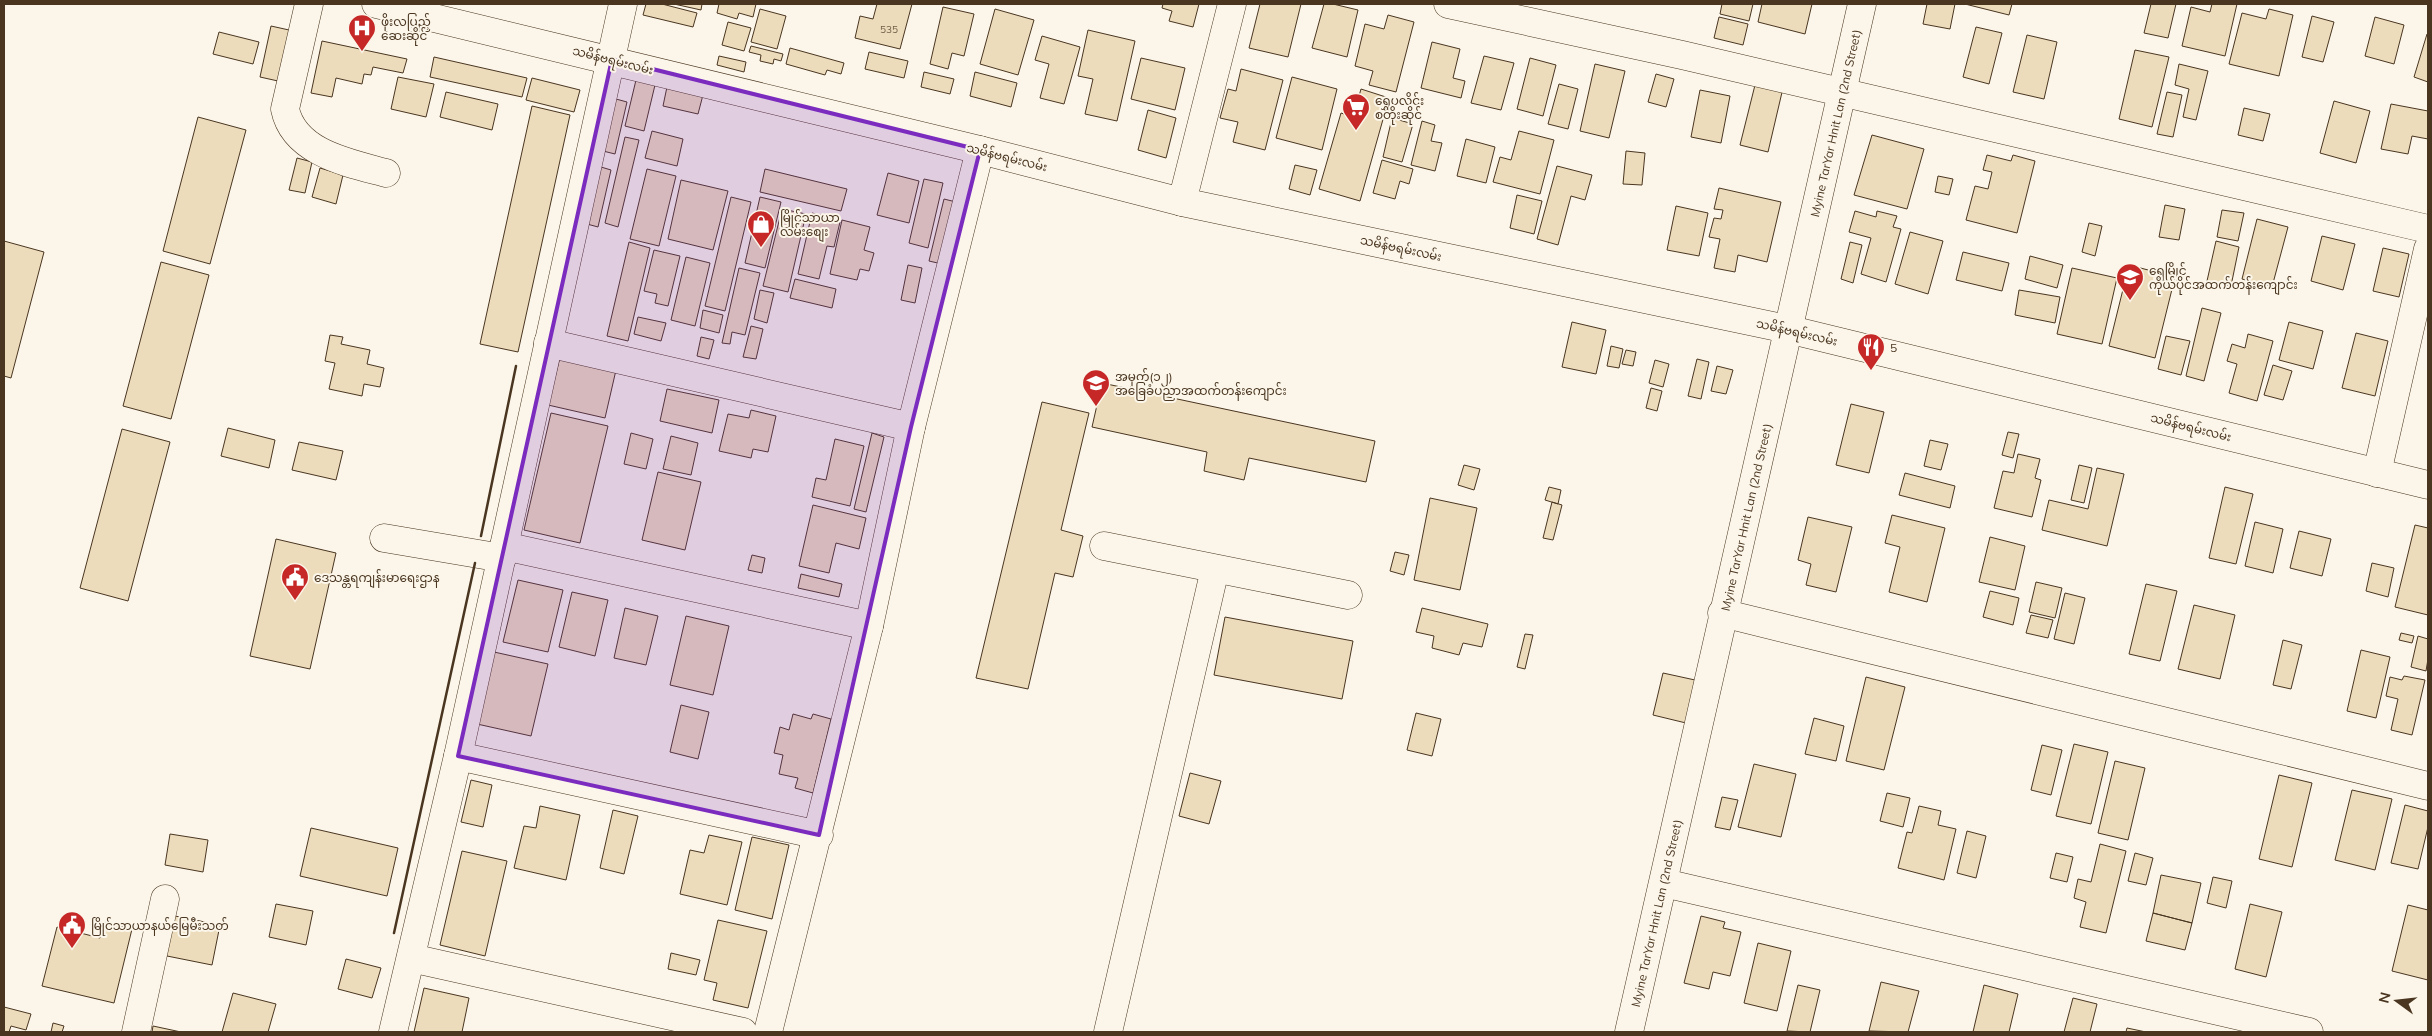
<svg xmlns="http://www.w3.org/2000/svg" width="2432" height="1036" viewBox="0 0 2432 1036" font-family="Mulish,'Noto Sans Myanmar',sans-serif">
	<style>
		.building { fill: #ecdcbc; stroke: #4a3520 }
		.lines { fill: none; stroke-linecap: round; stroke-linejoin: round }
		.minor-casing { stroke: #4a3520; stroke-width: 29 }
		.minor { stroke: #fbf6e9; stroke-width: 28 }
		.wall { stroke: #4a3520; stroke-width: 2.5 }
		.marked { fill: #7b2cbf; fill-opacity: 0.2; stroke: #7b2cbf; stroke-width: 4; stroke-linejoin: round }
		.labels { text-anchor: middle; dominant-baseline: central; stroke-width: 4; stroke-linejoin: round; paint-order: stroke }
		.number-label { font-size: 10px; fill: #725f47 }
		.poi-label { font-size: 12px; fill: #4a3520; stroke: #fbf6e9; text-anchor: start }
		.street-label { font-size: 12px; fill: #4a3520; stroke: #fbf6e9 }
	</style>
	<rect width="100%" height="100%" fill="#fbf6e9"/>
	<path class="building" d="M646,4H662L697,13L693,27L643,15Z
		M674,4H702L701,10Z
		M719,4H756L753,17L739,13L737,19L717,13Z
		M877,4H912L900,49L855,38L860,16L873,19Z
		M1163,4H1199L1193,27L1169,21L1172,11L1162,8Z
		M1260,4H1301L1288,57L1249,48Z
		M1324,4H1333L1358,10L1347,57L1312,48Z
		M1722,4H1753L1749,21L1720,14Z
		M1762,4H1812L1805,34L1758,22Z
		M1927,4H1955L1950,29L1923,24Z
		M1965,4H2012L2009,15Z
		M2151,4H2176L2168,38L2144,33Z
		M2212,4H2237L2225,56L2182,46L2191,7L2210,12Z
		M943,7L974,14L964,56L952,53L948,69L930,64Z
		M760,9L786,16L777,49L751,42Z
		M995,9L1034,20L1018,75L980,64Z
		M2269,9L2293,15L2279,76L2229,64L2242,13L2266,19Z
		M1388,15L1414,22L1396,92L1369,85L1373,71L1355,66L1365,24L1384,29Z
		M2312,16L2334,22L2323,62L2302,57Z
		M1719,17L1748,24L1743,45L1714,38Z
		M2375,17L2404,25L2394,64L2365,56Z
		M728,22L751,28L744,51L722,45Z
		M271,26L298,32L287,83L260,77Z
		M1976,27L2002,33L1989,84L1963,77Z
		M1088,30L1135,41L1117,121L1085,114L1093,79L1078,76Z
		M219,32L259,42L253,64L213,54Z
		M2427,34H2428V82L2414,77Z
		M2027,35L2057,42L2044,99L2013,92Z
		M1042,36L1080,47L1064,104L1040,98L1049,64L1035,60Z
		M322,41L407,59L403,73L373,67L371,75L364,74L362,84L336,78L332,97L311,93Z
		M1432,42L1460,49L1453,78L1465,81L1461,98L1421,88Z
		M751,46L783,54L781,61L774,59L773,64L760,61L761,55L749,52Z
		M790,48L844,63L841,74L827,70L825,75L786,64Z
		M2135,50L2169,57L2152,127L2119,119Z
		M869,52L908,61L904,78L865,69Z
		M719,56L746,62L744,72L717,65Z
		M1484,56L1514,63L1501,110L1471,103Z
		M434,57L527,78L522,97L430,77Z
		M1141,58L1185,68L1175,110L1131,99Z
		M1530,58L1556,65L1543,116L1517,109Z
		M1595,64L1625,71L1609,138L1580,131Z
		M2179,64L2208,71L2196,120L2183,117L2189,89L2175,85Z
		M1241,69L1283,80L1265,150L1233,142L1238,122L1220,118L1228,89L1236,91Z
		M924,72L954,79L950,94L921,87Z
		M975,72L1017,83L1011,107L970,96Z
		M1656,74L1674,79L1666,107L1648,102Z
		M398,77L434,84L426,117L391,109Z
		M1292,77L1337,89L1322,150L1276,138Z
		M532,78L580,90L574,112L526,100Z
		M636,80L655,85L644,131L625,126Z
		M1756,81L1783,88L1768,152L1740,145Z
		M668,82L704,91L698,114L663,106Z
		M1559,84L1578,89L1568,129L1548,124Z
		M1361,89L1389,98L1360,201L1319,189L1341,113L1353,117Z
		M1700,90L1730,96L1721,143L1691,137Z
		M446,92L498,104L492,130L440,117Z
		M2167,92L2182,95L2173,137L2157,134Z
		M616,99L627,102L615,154L603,151Z
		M2334,101L2370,111L2356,163L2320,153Z
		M2391,104L2428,111V139L2412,136L2408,154L2381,149Z
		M532,106L570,115L518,352L480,344Z
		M2244,108L2270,114L2263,141L2238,135Z
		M1148,110L1176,118L1166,158L1138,150Z
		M198,117L246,130L210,264L163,251Z
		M1392,118L1413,124L1402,162L1383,157Z
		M1422,121L1435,125L1431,141L1442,143L1435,171L1411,165Z
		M652,131L683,139L677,166L645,158Z
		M1519,131L1554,140L1540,194L1493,182L1500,157L1511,160Z
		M1872,135L1924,149L1907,209L1854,195Z
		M625,137L639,140L618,227L605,223Z
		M1466,139L1495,147L1486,183L1457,176Z
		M1626,151L1645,153L1642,185L1623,184Z
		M1987,155L2011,161L2013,155L2035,161L2017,233L1966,220L1975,186L1988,189L1992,172L1983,170Z
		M297,158L312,162L305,193L289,190Z
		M1382,160L1413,169L1409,184L1400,181L1395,199L1373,193Z
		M1295,165L1317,170L1310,195L1289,189Z
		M1557,166L1592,175L1585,200L1571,196L1558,245L1537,239Z
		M601,167L611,170L598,227L587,224Z
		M320,168L343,175L336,204L312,197Z
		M647,169L676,176L659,246L630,239Z
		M765,169L847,189L841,211L760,192Z
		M888,173L919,181L909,223L877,215Z
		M1938,176L1953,179L1949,195L1935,192Z
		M924,179L943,183L928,248L909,243Z
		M681,180L728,191L713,250L668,239Z
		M1719,188L1781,202L1767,262L1738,255L1735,272L1714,268L1720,239L1709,237L1714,218L1721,219L1723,210L1714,209Z
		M1517,195L1542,201L1534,234L1510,228Z
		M731,197L751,202L725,311L705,306Z
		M760,197L781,202L765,268L745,263Z
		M944,199L956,202L942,264L929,261Z
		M2165,205L2185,209L2179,240L2159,237Z
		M1676,206L1708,213L1699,256L1667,250Z
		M782,209L806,214L788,292L763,286Z
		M2222,210L2244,213L2238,241L2217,237Z
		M1855,211L1876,217L1877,211L1897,216L1893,227L1901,229L1886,282L1861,274L1871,238L1849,232Z
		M812,213L834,218L833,221L840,222L834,247L827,246L819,279L798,274Z
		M2257,219L2288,227L2272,287L2242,279Z
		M842,220L870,227L864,250L874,253L869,271L860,269L857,280L830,274Z
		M2089,223L2102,226L2095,256L2082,252Z
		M1910,232L1943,241L1928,294L1895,284Z
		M2322,236L2355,244L2343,290L2311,281Z
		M4,241L44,252L11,378L4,376Z
		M2216,241L2239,247L2231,286L2207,281Z
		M629,242L650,248L628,341L607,336Z
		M1850,242L1862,245L1853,283L1841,279Z
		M2383,248L2409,254L2399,297L2373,291Z
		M654,250L680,256L668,306L655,303L657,294L644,291Z
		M1963,252L2009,263L2002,291L1956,280Z
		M2030,256L2063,265L2057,288L2025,279Z
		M686,257L710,263L695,326L671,320Z
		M161,262L209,275L171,419L123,406Z
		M908,265L922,268L915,303L901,300Z
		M2129,265L2175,277L2155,358L2109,346Z
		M739,268L760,273L745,335L732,332L730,344L722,343Z
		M2072,268L2117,278L2102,344L2057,334Z
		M795,279L836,289L832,308L790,298Z
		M760,290L774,293L767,323L754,319Z
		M2019,290L2060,297L2055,323L2015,315Z
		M2202,308L2221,313L2204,381L2186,376Z
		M703,310L723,315L719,333L700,328Z
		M638,317L666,323L661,341L634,334Z
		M1572,322L1606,330L1596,374L1562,367Z
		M2289,322L2323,331L2313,369L2279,360Z
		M751,326L763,329L756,359L743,357Z
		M2356,333L2388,341L2375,396L2342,388Z
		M2248,334L2273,341L2257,401L2229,393L2237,364L2227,361L2232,344L2245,348Z
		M330,335L343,337L341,344L370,350L367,364L384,368L380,387L364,384L362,396L329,389L335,363L325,361Z
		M2166,336L2190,341L2181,375L2158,369Z
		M701,337L714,340L709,359L697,356Z
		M1611,346L1623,349L1619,368L1607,366Z
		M1626,350L1636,352L1633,366L1622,364Z
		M560,357L616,370L605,418L548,405Z
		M1697,359L1709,362L1701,399L1688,396Z
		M1655,360L1669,364L1663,387L1649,383Z
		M2273,365L2292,371L2283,400L2264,395Z
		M1717,366L1733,370L1726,394L1711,391Z
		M1102,383L1375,441L1366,482L1249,458L1244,480L1204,471L1207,452L1092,427Z
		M1651,388L1662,391L1657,411L1646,408Z
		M667,389L719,400L712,433L660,421Z
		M1042,402L1089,413L1061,530L1083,536L1073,577L1055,573L1028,689L976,678Z
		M1851,404L1884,412L1869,473L1836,465Z
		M751,410L776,416L768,452L753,449L751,458L719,451L728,414L749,418Z
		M551,413L608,426L580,543L524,530Z
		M228,428L275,440L269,468L221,456Z
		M122,429L170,442L128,601L80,588Z
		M2008,432L2019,434L2013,458L2002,455Z
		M631,433L653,439L646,469L624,464Z
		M872,433L884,437L866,512L854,509Z
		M671,436L698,443L691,475L663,469Z
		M835,439L864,446L850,506L812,497L816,478L826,480Z
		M1930,440L1948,444L1941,470L1924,466Z
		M299,442L343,451L336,480L292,470Z
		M2018,454L2040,459L2035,478L2041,480L2032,517L1994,508L2003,471L2014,473Z
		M1464,465L1480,469L1474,490L1458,485Z
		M2079,465L2092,468L2084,503L2071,500Z
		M2097,468L2124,474L2107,546L2042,530L2049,500L2088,509Z
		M658,472L701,482L685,550L642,540Z
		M1905,473L1955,486L1950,508L1899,495Z
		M1549,487L1561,490L1558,504L1545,500Z
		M2225,487L2253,494L2236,564L2209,558Z
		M1430,498L1477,508L1460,590L1414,580Z
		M1552,502L1562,505L1553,540L1543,538Z
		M813,505L866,518L859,549L836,543L829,573L799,566Z
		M1892,515L1945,528L1927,602L1889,592L1900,547L1885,543Z
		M1808,517L1852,527L1836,592L1806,585L1811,564L1798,560Z
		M2255,522L2283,529L2273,573L2245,566Z
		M2415,525L2428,528V615L2395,607Z
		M2299,531L2331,539L2322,576L2290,568Z
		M1990,537L2025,546L2015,590L1979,582Z
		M276,539L336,553L310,669L250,656Z
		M1395,552L1409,555L1404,575L1390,571Z
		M752,555L765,558L762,573L748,570Z
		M2372,563L2394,568L2388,597L2366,591Z
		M801,574L842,584L839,597L798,588Z
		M518,580L563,590L548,652L503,642Z
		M2036,582L2062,588L2055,618L2029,612Z
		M2146,584L2177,591L2160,661L2129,654Z
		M1990,591L2019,598L2013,625L1983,617Z
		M572,592L608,600L595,656L559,647Z
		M2065,593L2085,598L2074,644L2054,639Z
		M2194,605L2235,615L2220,679L2178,669Z
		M625,608L658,616L646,665L614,658Z
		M1422,608L1488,624L1482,647L1463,643L1459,655L1432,648L1434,636L1416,632Z
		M2031,615L2053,620L2048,638L2026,633Z
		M686,616L729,626L713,695L670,685Z
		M1225,617L1353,641L1342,699L1214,675Z
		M2401,633L2414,636L2412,643L2399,640Z
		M1525,634L1533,635L1525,669L1517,667Z
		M2418,636L2428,639V659L2426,671L2411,667Z
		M2283,640L2302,645L2291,689L2273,685Z
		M2361,650L2390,657L2376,718L2347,711Z
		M494,652L548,664L531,736L477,724Z
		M1663,673L1695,680L1686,723L1653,715Z
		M2404,676L2425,680L2412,735L2391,730L2398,699L2386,696L2390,677L2402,680Z
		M1866,677L1905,687L1884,770L1846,761Z
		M681,705L709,712L698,759L670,752Z
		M1416,713L1441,719L1432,756L1407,750Z
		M793,714L811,719L813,714L831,719L813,793L795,788L798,778L779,774L783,755L774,753L780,727L789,730Z
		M1814,718L1844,726L1836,761L1805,754Z
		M2074,744L2108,752L2091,824L2056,816Z
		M2042,745L2062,750L2051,795L2031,790Z
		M2115,761L2145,768L2128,840L2098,833Z
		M1754,764L1796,774L1781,837L1738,827Z
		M1190,773L1221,781L1209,824L1179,816Z
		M2279,775L2312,783L2292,867L2259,859Z
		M471,780L492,785L483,827L461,822Z
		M2352,790L2392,799L2375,870L2335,860Z
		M1887,793L1910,798L1903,827L1880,821Z
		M1722,797L1738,800L1730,830L1715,827Z
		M2405,805L2428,811V827L2418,869L2391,863Z
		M540,806L580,815L566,880L514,868L524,826L536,828Z
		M1919,806L1941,811L1938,825L1956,829L1944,880L1898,868L1907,832L1912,833Z
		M613,810L638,816L624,874L600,868Z
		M311,828L398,848L387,896L300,876Z
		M1967,831L1986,836L1976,878L1957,873Z
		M170,834L208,840L203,872L165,865Z
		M709,835L742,842L727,905L680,894L690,850L704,853Z
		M752,837L789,845L772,919L735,910Z
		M2100,844L2126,851L2106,933L2080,927L2086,902L2074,898L2078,879L2091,882Z
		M462,851L507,861L485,956L440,945Z
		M2056,853L2073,857L2067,882L2050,878Z
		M2135,853L2153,858L2146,885L2128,881Z
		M2161,875L2201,883L2192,923L2153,913Z
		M2213,877L2232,881L2226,908L2207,903Z
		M276,904L313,911L306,945L269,937Z
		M2250,904L2282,912L2266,977L2235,969Z
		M2408,905L2428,910V980L2392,971Z
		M2153,913L2192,923L2185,950L2146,941Z
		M165,914L220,925L212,965L157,954Z
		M1701,916L1725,922L1723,928L1741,932L1730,976L1713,972L1709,989L1684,983Z
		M718,920L767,931L748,1008L713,1000L717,983L704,980Z
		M103,922L132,929L114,1003L42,986L57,927L100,938Z
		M1758,943L1791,951L1777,1011L1744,1003Z
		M671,953L700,960L696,975L668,969Z
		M346,959L381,968L372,998L338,989Z
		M1881,982L1919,991L1908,1032L1869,1031Z
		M1798,985L1820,990L1810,1032L1787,1031Z
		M1984,985L2018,994L2009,1032H1973Z
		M424,988L469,998L462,1032H414Z
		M233,993L276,1004L268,1032H222Z
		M2073,998L2097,1004L2090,1032H2064Z
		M4,1007L31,1014L26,1030L11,1026L9,1032H4Z
		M53,1023L64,1026L62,1032H51Z
		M153,1026L181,1032H152Z
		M2127,1028L2146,1032H2126Z"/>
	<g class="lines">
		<g class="minor-casing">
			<g id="minor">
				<path d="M309,4L285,109C294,153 349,163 386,173"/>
				<path d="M376,4L980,150L1182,202L1787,329L2428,485"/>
				<path d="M1448,4L1682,55L2428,229"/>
				<path d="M1182,202L1232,4"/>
				<path d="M548,343L911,427"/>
				<path d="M2377,473L2428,249"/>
				<path d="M384,538L502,558"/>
				<path d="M504,546L869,626"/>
				<path d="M1104,546L1348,595"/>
				<path d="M1722,613L2428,786"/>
				<path d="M458,756L819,835"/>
				<path d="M1664,883L2309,1032"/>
				<path d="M411,958L743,1032"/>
				<path d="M136,1032L165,899"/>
				<path d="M393,1032L458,756L623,4"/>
				<path d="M768,1032L869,626L911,427L980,150"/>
				<path d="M1108,1032L1215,569"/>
				<path id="s1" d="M1629,1032L1862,4"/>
			</g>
		</g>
		<use href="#minor" class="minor"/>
		<path class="wall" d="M481,536L516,366
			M394,933L475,563"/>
	</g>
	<path class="marked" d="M612,59L980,150L911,427L819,835L458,756Z"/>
	<defs>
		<g id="hospital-pin" transform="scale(1.4375)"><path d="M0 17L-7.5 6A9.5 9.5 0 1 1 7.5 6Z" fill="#c62828" stroke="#fbf6e9"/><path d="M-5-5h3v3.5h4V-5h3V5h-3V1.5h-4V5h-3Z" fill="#fff"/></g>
		<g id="supermarket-pin" transform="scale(1.4375)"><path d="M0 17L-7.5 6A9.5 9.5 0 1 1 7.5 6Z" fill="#c62828" stroke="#fbf6e9"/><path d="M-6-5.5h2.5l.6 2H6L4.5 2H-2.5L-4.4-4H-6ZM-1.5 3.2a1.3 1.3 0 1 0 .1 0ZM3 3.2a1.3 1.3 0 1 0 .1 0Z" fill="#fff"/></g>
		<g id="shop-pin" transform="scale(1.4375)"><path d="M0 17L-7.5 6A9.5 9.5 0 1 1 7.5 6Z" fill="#c62828" stroke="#fbf6e9"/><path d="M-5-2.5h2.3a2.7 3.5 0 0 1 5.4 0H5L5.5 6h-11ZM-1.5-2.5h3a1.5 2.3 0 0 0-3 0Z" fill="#fff"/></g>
		<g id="school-pin" transform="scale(1.4375)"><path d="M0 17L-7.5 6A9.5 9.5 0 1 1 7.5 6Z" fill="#c62828" stroke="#fbf6e9"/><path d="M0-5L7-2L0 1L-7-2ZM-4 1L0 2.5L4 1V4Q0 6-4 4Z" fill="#fff"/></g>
		<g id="restaurant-pin" transform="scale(1.4375)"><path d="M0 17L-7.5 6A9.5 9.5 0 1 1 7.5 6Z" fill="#c62828" stroke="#fbf6e9"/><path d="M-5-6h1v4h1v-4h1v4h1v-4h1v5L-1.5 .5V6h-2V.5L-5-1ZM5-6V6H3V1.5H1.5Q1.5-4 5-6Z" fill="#fff"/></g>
		<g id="civic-pin" transform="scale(1.4375)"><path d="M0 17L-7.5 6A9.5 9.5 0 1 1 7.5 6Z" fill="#c62828" stroke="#fbf6e9"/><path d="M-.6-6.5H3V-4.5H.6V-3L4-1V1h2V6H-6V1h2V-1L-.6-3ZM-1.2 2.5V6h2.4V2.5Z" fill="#fff"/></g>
	</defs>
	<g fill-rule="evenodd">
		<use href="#hospital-pin" x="362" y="28"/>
		<use href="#supermarket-pin" x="1356" y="107"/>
		<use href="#shop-pin" x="761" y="224"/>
		<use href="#school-pin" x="2130" y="277"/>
		<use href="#restaurant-pin" x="1871" y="347"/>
		<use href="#school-pin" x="1096" y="383"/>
		<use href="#civic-pin" x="295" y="577"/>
		<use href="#civic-pin" x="72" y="925"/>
	</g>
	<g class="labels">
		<g class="number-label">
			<text x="889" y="29">535</text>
		</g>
		<g class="poi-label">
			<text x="381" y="21">ဖိုးလပြည့်<tspan x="381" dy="14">ဆေးဆိုင်</tspan></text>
			<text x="1375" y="100">ရွှေပလိုင်း<tspan x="1375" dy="14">စတိုးဆိုင်</tspan></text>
			<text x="780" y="217">မြိုင်သာယာ<tspan x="780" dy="14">လမ်းစျေး</tspan></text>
			<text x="2149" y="270">ရွှေမြိုင်<tspan x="2149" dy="14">ကိုယ်ပိုင်အထက်တန်းကျောင်း</tspan></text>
			<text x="1890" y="347">5</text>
			<text x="1115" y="376">အမှတ်(၁၂)<tspan x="1115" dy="14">အခြေခံပညာအထက်တန်းကျောင်း</tspan></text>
			<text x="314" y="577">ဒေသန္တရကျန်းမာရေးဌာန</text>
			<text x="91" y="925">မြိုင်သာယာနယ်မြေမီးသတ်</text>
		</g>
		<g class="street-label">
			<text transform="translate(613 60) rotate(14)">သမိန်ဗရမ်းလမ်း</text>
			<text stroke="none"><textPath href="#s1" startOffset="932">Myine TarYar Hnit Lan (2nd Street)</textPath></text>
			<text transform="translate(1007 157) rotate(14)">သမိန်ဗရမ်းလမ်း</text>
			<text transform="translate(1401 248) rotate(12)">သမိန်ဗရမ်းလမ်း</text>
			<text transform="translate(1797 332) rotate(13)">သမိန်ဗရမ်းလမ်း</text>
			<text transform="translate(2191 427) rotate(14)">သမိန်ဗရမ်းလမ်း</text>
			<text stroke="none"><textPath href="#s1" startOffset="528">Myine TarYar Hnit Lan (2nd Street)</textPath></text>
			<text stroke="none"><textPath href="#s1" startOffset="122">Myine TarYar Hnit Lan (2nd Street)</textPath></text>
		</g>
	</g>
	<rect width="2432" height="1036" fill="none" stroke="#4a3520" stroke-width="10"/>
	<g transform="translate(2397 1001) rotate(285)" stroke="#fbf6e9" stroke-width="4" paint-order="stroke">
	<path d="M0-4L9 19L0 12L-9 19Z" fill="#4a3520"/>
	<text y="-8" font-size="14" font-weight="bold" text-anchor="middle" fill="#4a3520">N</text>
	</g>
</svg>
